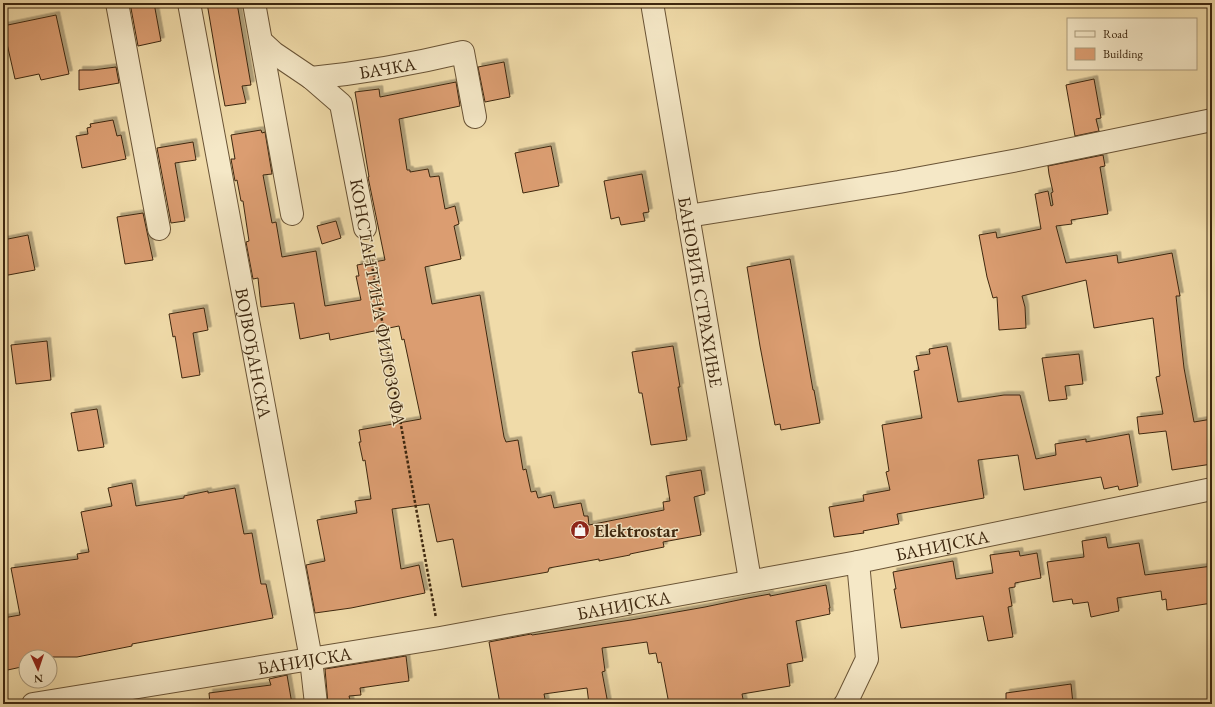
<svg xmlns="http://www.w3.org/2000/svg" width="1215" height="707" viewBox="0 0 1215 707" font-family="'EB Garamond',serif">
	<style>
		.building { fill: #db9d71; stroke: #3d270f; filter: url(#shadow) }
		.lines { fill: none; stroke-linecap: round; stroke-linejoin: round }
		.minor-casing { stroke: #6a5436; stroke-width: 24 }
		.path { stroke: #3d270f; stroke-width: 2.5; stroke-dasharray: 3 2; stroke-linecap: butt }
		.minor { stroke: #f5e8c7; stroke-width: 22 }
		.labels { text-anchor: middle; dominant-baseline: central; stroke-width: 3; stroke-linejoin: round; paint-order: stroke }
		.street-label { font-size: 18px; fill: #3d270f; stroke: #f5e8c7 }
		.poi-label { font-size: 18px; font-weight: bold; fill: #3d270f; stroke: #f5e8c7; text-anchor: start }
	</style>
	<defs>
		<filter id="shadow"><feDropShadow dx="3.5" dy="-3.5" stdDeviation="0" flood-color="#0004"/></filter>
	</defs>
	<rect width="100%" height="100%" fill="#f0dba9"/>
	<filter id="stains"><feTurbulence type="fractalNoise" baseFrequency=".005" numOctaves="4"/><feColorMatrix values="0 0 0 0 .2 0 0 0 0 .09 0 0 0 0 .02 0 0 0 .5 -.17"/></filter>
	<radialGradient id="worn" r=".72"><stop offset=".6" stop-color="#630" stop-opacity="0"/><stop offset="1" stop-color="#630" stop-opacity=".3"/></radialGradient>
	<path class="building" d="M130,3H154L161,41L138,46Z
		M207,3H237L251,85L242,86L246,103L225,106L219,74Z
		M56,15L69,74L41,80L39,74L15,79L3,26Z
		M504,62L510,97L485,102L478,67Z
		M116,67L119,83L79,90V70H93Z
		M1094,79L1101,118L1096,119L1099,131L1075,136L1066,85Z
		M456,82L460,106L399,119L407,170H410V172L428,169L430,177L439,176L445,209L455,206L459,224L454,226L461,259L425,267L432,304L480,295L504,437L506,442L518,440L523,470L526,469L531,492L536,491L538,498L551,495L554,508L581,503L584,516H588L589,525L664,510L663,502L670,501L666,476L701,470L705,494L694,497L701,535L663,542L664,547L630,554V555L599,561V559L549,568L548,572L462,587L453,539L437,542L429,504L392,509L401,569L419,565L425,593L351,608L315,613L306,565L325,561L317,520L357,513L355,501L371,499L365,460L363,461L359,442H361L359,430L421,419L404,339L402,340L399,326L330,340L329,333L300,339L294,303L261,307L258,278L253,279L249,258L246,242L249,241L243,201H241L237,180L235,181L231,159H235L231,135L261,130L262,133L265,132L272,174L263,175L272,223L276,222L282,257L316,251L325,306L361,300L356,276H359L357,265L385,260L368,177H369L355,92L379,89L380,97Z
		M113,120L117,136L121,135L126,159L82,168L76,136L88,134L87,128L91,127L90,124Z
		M193,142L196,160L175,163L185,221L171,223L157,148Z
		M551,146L559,186L523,193L515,153Z
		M1103,155L1105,166L1100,167L1108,214L1071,220L1072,224L1056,226L1066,263L1117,255L1118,263L1172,253L1180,296H1176L1184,368L1194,422L1212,419V464L1172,470L1166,431L1139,434L1137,417L1163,414L1156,377L1160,376L1153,318L1094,328L1086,280L1022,296L1025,307L1026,328L999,330L997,297L993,298L987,277L979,235L996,232L997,238L1041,229L1035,194L1048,191L1051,206L1053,205L1051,193L1053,192L1049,174L1048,166Z
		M642,174L649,212L643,213L645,221L621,225L619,217L611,219L604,181Z
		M143,213L153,260L125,264L117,217Z
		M336,221L341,238L322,244L317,226Z
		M28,235L35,270L3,276V240Z
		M790,259L813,390H814L820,423L781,430L780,424L775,425L760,346L747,267Z
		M204,308L208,330L193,333L200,375L182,378L175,336L173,337L169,314Z
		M47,341L51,380L16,384L11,345Z
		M673,346L680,387H678L687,440L651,445L642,393H639L632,352Z
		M947,346L958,402L1004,395H1020L1036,459L1056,455L1055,444L1086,439V442L1129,434L1138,486L1119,490L1118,486L1104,489L1101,477L1024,490L1018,455L978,460L984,498L897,514L899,524L863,531L864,533L834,537L829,507L864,501L863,495L890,490L886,472L889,471L882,425L922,418L914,371L919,370L916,356L930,354L929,349Z
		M1079,354L1083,384L1065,386L1067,399L1049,401L1042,358Z
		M97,409L104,447L78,451L71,413Z
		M132,483L136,506L184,498V496L208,491V493L235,488L244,534L252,533L261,584H266L273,618L132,644V646L77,657H26V666L3,671V618L20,615L11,568L78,559L77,554L89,552L81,512L112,506L108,488Z
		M1106,537L1108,548L1139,543L1145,575L1212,566V603L1167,610L1166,599L1162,600L1161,591L1117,598L1119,611L1091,617L1088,602L1073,604L1072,599L1053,602L1047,562L1084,557L1082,541Z
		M1019,551L1020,556L1037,553L1041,578L1015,583V587L1009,588L1012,606L1008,607L1013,637L988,641L983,616L901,628L894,589H896L893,572L953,561L956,579L993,573L990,555Z
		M826,585L830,608H829L830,614L796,621L803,661L787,664L790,686L742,694L744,704H669L661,662L658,663L656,653L649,654L647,642L602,648L605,671L602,672L608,704H589L587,688L544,694L546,704H500L489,642L531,634L532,635L631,620L705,607L748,598L770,594V596Z
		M406,656L409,681L360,688L361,695L349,696L351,704H328L325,669Z
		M287,675L292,704H210L209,693L271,685L269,679Z
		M1071,684L1073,704H1006V693Z"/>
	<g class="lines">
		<g class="minor-casing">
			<g id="minor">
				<path d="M117,3L159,229"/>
				<path id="s1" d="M189,3L311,659L316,704"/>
				<path d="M254,3L292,214"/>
				<path id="s2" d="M652,3L750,580"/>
				<path d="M261,41L274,53L311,78L341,104L365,228"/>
				<path id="s3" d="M311,78C362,73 413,64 463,52L475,117"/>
				<path d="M688,216L899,182L1018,160L1212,120"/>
				<path id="s4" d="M33,704L440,638L858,562L1212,489"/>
				<path d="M845,704L846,703L867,659L858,562"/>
			</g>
		</g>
		<path class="path" d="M369,249L436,618"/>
		<use href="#minor" class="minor"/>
	</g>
	<defs>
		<g id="shop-disc" transform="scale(1)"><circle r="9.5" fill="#8f2418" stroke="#f5e8c7"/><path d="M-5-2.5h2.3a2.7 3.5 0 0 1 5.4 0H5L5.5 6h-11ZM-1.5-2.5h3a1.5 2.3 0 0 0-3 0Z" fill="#fff"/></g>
	</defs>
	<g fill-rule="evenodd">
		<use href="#shop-disc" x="580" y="530"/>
	</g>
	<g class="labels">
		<g class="street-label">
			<text stroke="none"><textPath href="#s3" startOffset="77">БАЧКА</textPath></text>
			<text stroke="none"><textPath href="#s2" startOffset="293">БАНОВИЋ СТРАХИЊЕ</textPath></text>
			<text transform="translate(378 302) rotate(80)">КОНСТАНТИНА ФИЛОЗОФА</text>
			<text stroke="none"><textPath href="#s1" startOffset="356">ВОЈВОЂАНСКА</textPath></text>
			<text stroke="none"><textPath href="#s4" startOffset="923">БАНИЈСКА</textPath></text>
			<text stroke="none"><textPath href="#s4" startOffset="599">БАНИЈСКА</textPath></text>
			<text stroke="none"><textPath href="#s4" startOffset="275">БАНИЈСКА</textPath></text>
		</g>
		<g class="poi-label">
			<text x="594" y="530">Elektrostar</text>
		</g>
	</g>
	<rect width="1215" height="707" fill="none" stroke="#f0dba9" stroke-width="16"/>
	<rect x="4" y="4" width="1207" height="699" fill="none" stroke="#3d270f" stroke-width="2"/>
	<rect x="8" y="8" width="1199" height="691" fill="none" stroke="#3d270f"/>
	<rect x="1067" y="18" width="130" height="52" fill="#f5e8c7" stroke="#ab9b7d"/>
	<rect x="1075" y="31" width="20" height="6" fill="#f5e8c7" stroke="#ab9b7d"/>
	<text x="1103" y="38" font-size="12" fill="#3d270f">Road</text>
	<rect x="1075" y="48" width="20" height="12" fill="#db9d71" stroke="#ab9b7d"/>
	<text x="1103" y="58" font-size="12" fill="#3d270f">Building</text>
	<g transform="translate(38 669) rotate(177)"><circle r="19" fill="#f5e8c7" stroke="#ab9b7d"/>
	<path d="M0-3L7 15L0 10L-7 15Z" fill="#8f2418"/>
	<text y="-6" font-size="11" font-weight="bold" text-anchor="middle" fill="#3d270f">N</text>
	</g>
	<rect width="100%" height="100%" filter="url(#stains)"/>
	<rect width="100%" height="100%" fill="url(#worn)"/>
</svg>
